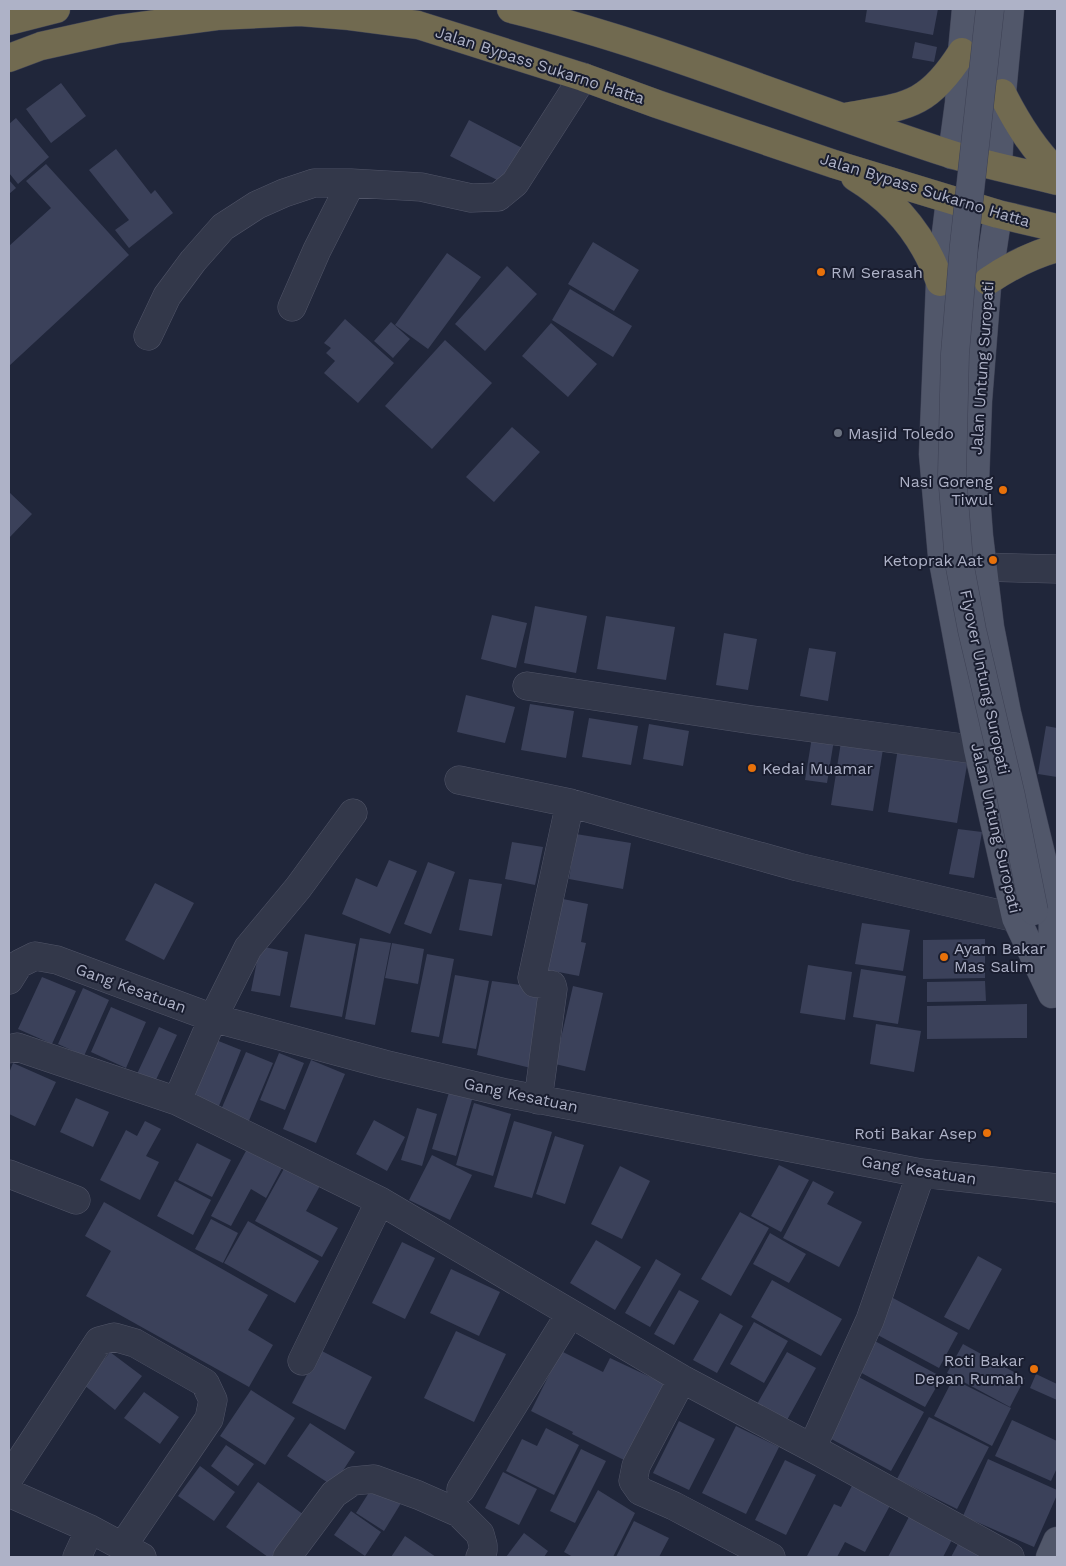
<svg xmlns="http://www.w3.org/2000/svg" width="1066" height="1566" viewBox="0 0 1066 1566" font-family="'Work Sans',sans-serif">
	<style>
		.building { fill: #3b415a }
		.lines { fill: none; stroke-linecap: round; stroke-linejoin: round }
		.minor-casing { stroke: #515568; stroke-width: 29 }
		.major-casing { stroke: #3d4154; stroke-width: 29 }
		.highway-casing { stroke: #3e4255; stroke-width: 29 }
		.minor { stroke: #33384a; stroke-width: 28 }
		.major { stroke: #51576a; stroke-width: 28 }
		.highway { stroke: #716a50; stroke-width: 28 }
		.major-bridge-casing { stroke: #3d4154; stroke-width: 29; stroke-linecap: butt }
		.major-bridge { stroke: #51576a; stroke-width: 28 }
		.food-dot { fill: #e8710a; stroke: #191d2f; stroke-width: 2 }
		.worship-dot { fill: #6b7280; stroke: #191d2f; stroke-width: 2 }
		.labels { text-anchor: middle; dominant-baseline: central; stroke-width: 4; stroke-linejoin: round; paint-order: stroke }
		.street-label { font-size: 16px; fill: #aeb2c7; stroke: #191d2f }
		.poi-label { font-size: 16px; fill: #aeb2c7; stroke: #191d2f; text-anchor: start }
	</style>
	<rect width="100%" height="100%" fill="#20263a"/>
	<path class="building" d="M867,9H938L933,35L865,22Z
		M915,42L937,47L934,62L912,58Z
		M61,83L86,116L51,143L26,109Z
		M16,118L49,157L18,184L9,173V124Z
		M469,120L526,150L507,185L450,156Z
		M116,149L151,194L155,190L173,213L129,248L115,230L129,220L89,170Z
		M46,164L129,255L9,366V246L51,208L26,181Z
		M9,180L16,188L9,194Z
		M593,242L639,270L614,311L568,284Z
		M447,253L481,277L428,349L395,325Z
		M507,266L537,294L485,351L455,324Z
		M570,289L632,326L613,357L552,320Z
		M345,319L394,363L358,403L324,373L335,361L326,353L331,348L324,343Z
		M391,322L410,339L393,358L374,341Z
		M551,323L597,364L568,397L522,356Z
		M445,340L492,383L432,449L385,406Z
		M512,427L540,452L494,502L466,477Z
		M9,492L32,514L9,538Z
		M535,606L587,616L576,673L524,663Z
		M492,615L527,623L516,668L481,659Z
		M606,616L675,627L666,680L597,669Z
		M724,633L757,639L748,690L716,685Z
		M809,648L836,652L828,701L800,696Z
		M466,695L515,707L505,743L457,732Z
		M530,704L574,711L566,758L521,750Z
		M589,718L638,726L631,765L582,757Z
		M649,724L689,731L683,766L643,759Z
		M1046,726L1057,728V777L1038,774Z
		M812,737L834,740L827,783L805,780Z
		M841,742L883,749L873,811L831,805Z
		M898,748L968,759L957,823L888,812Z
		M958,829L982,832L974,878L949,874Z
		M576,834L631,843L623,889L569,879Z
		M512,842L543,847L535,885L505,879Z
		M389,860L417,871L390,934L342,914L356,878L377,887Z
		M428,862L455,872L431,934L404,924Z
		M469,879L502,884L492,936L459,930Z
		M155,883L194,903L164,960L125,940Z
		M558,898L588,904L581,942L586,943L579,976L543,969Z
		M862,923L910,930L903,971L855,964Z
		M305,934L356,944L342,1017L290,1007Z
		M360,938L391,943L375,1025L345,1019Z
		M985,939V978L923,979V940Z
		M392,943L424,949L418,984L385,978Z
		M260,946L288,952L280,996L251,991Z
		M427,954L454,959L439,1037L411,1032Z
		M808,965L852,972L845,1020L800,1013Z
		M861,969L906,976L898,1024L853,1017Z
		M455,975L489,981L476,1049L442,1043Z
		M42,977L76,991L52,1044L18,1029Z
		M492,981L551,989L535,1069L477,1055Z
		M985,981L986,1001L927,1002V982Z
		M573,986L603,993L585,1071L555,1064Z
		M83,988L109,1000L84,1056L58,1044Z
		M1027,1004V1038L927,1039V1006Z
		M111,1007L146,1022L126,1068L91,1052Z
		M876,1024L921,1031L914,1072L870,1064Z
		M159,1027L177,1035L154,1084L136,1076Z
		M216,1040L241,1050L217,1111L192,1101Z
		M246,1052L273,1063L248,1123L220,1112Z
		M279,1053L304,1063L285,1110L260,1100Z
		M311,1060L345,1074L316,1143L283,1129Z
		M13,1063L56,1082L35,1126L9,1114V1073Z
		M450,1089L473,1096L456,1156L432,1149Z
		M76,1098L109,1112L93,1147L60,1132Z
		M474,1103L511,1114L493,1176L456,1165Z
		M417,1108L437,1114L422,1166L401,1160Z
		M374,1120L405,1137L387,1171L356,1154Z
		M145,1121L161,1129L146,1156L159,1162L140,1200L100,1180L126,1130L137,1136Z
		M514,1121L552,1132L532,1198L494,1187Z
		M555,1136L584,1145L565,1204L536,1194Z
		M197,1143L231,1160L212,1197L178,1180Z
		M247,1149L282,1168L266,1198L251,1189L231,1226L211,1216Z
		M432,1155L472,1175L450,1220L409,1200Z
		M286,1165L321,1184L306,1211L338,1228L322,1257L255,1221Z
		M779,1165L809,1180L781,1232L751,1216Z
		M620,1166L650,1181L622,1239L591,1224Z
		M175,1181L211,1200L193,1235L157,1216Z
		M813,1181L834,1192L827,1204L862,1222L839,1267L783,1238Z
		M104,1202L268,1295L248,1330L273,1345L249,1387L86,1296L111,1251L85,1236Z
		M740,1212L769,1228L731,1296L701,1279Z
		M211,1219L238,1233L223,1263L195,1249Z
		M248,1221L319,1261L295,1303L224,1263Z
		M770,1233L806,1254L789,1283L753,1264Z
		M596,1240L641,1267L615,1310L570,1283Z
		M402,1242L435,1258L405,1319L372,1303Z
		M978,1256L1002,1269L969,1330L944,1317Z
		M656,1259L681,1274L650,1327L625,1313Z
		M451,1269L500,1292L479,1336L430,1313Z
		M772,1280L842,1319L821,1356L751,1317Z
		M679,1290L699,1301L674,1345L654,1334Z
		M893,1298L958,1333L939,1368L874,1333Z
		M720,1313L743,1326L717,1373L693,1360Z
		M754,1322L788,1341L764,1383L730,1364Z
		M456,1331L506,1354L474,1422L424,1398Z
		M873,1340L942,1377L925,1407L856,1370Z
		M963,1344L1025,1378L1010,1407L947,1373Z
		M320,1350L372,1377L345,1430L292,1403Z
		M561,1351L603,1372L610,1358L665,1384L626,1461L572,1434L573,1432L531,1411Z
		M110,1352L142,1376L115,1410L84,1385Z
		M787,1352L816,1368L787,1420L757,1404Z
		M1036,1374L1057,1384V1400L1030,1388Z
		M855,1375L924,1412L891,1471L822,1434Z
		M953,1379L1011,1408L992,1446L934,1416Z
		M251,1390L295,1418L265,1465L220,1436Z
		M144,1392L179,1417L160,1444L124,1418Z
		M929,1417L989,1447L957,1509L897,1479Z
		M1012,1420L1057,1441V1468L1051,1481L995,1456Z
		M679,1421L715,1439L689,1490L653,1473Z
		M310,1423L355,1452L333,1486L287,1456Z
		M736,1426L779,1447L746,1514L702,1493Z
		M546,1428L579,1445L554,1495L506,1471L522,1439L537,1446Z
		M226,1445L254,1464L238,1486L211,1466Z
		M581,1449L606,1461L575,1523L550,1511Z
		M988,1459L1057,1490V1495L1034,1547L963,1516Z
		M785,1460L816,1475L786,1535L755,1520Z
		M200,1466L235,1492L214,1521L178,1496Z
		M503,1472L537,1489L519,1525L485,1508Z
		M856,1478L894,1498L865,1552L845,1542L837,1557L807,1556L834,1504L841,1507Z
		M258,1482L307,1517L277,1557H268L226,1527Z
		M375,1483L403,1500L384,1531L356,1513Z
		M598,1490L635,1513L613,1557H573L564,1552Z
		M351,1511L381,1532L365,1556L334,1535Z
		M912,1511L955,1534L943,1557H888Z
		M634,1521L669,1538L659,1557H616Z
		M524,1533L548,1551L544,1557H506Z
		M405,1536L436,1557H391Z
		M959,1542L989,1557H951Z"/>
	<g class="lines">
		<g class="minor-casing">
			<path id="minor" d="M292,307L317,250L351,183
				M148,336L167,296L193,261L223,227L257,205L284,193L314,183H351L421,187L471,198L498,197L515,183L583,77
				M982,567L1057,569
				M527,686L753,720L978,750
				M459,780L570,803L798,867L1016,918
				M9,980L19,964L35,956L57,960L213,1018L384,1064L506,1093L921,1173L1057,1188
				M9,1049L17,1047L177,1101L380,1201L682,1379L812,1448L1010,1557
				M538,1100L553,989L552,985L535,983L532,978L570,803
				M177,1101L213,1018L248,948L298,888L353,813
				M9,1174L76,1200
				M302,1361L380,1201
				M682,1379L636,1466L633,1481L640,1491L674,1506L771,1557
				M812,1448L870,1320L921,1173
				M9,1478L99,1341L114,1337L135,1343L205,1383L213,1400L209,1419L122,1547
				M461,1489L570,1314
				M9,1493L90,1529L142,1557
				M77,1557L90,1529
				M287,1557L334,1494L353,1481L374,1479L418,1495L459,1513L480,1534L483,1545V1551L480,1557"/>
		</g>
		<g class="major-casing">
			<path id="major" d="M952,155L959,103L962,52L966,9
				M998,166L1002,93L1010,9
				M950,200L940,282L933,454L942,556L978,750L1016,918L1052,994
				M998,214L987,287L978,401L975,483L979,536L990,627L1007,713L1053,904L1052,987
				M1050,1557L1057,1541"/>
		</g>
		<g class="highway-casing">
			<path id="highway" d="M511,9C661,45 803,107 950,154C985,165 1022,172 1057,181
				M9,21L56,9
				M9,58L41,46L118,29L217,16L300,12L349,16L418,25L583,77L657,104L834,164L998,214L1057,228
				M1002,93C1017,123 1033,149 1057,172
				M845,117C905,106 927,108 962,52
				M855,177C896,202 924,236 940,282
				M988,281C1010,266 1032,255 1057,248"/>
		</g>
		<use href="#minor" class="minor"/>
		<use href="#major" class="major"/>
		<use href="#highway" class="highway"/>
		<g class="major-bridge-casing">
			<path id="major-bridge" d="M990,9L964,245L955,354L952,474L959,562L972,630L1011,796L1034,911"/>
		</g>
		<use href="#major-bridge" class="major-bridge"/>
	</g>
	<g class="food-dot">
		<circle cx="821" cy="272" r="5"/>
		<circle cx="1003" cy="490" r="5"/>
		<circle cx="993" cy="560" r="5"/>
		<circle cx="752" cy="768" r="5"/>
		<circle cx="944" cy="957" r="5"/>
		<circle cx="987" cy="1133" r="5"/>
		<circle cx="1034" cy="1369" r="5"/>
	</g>
	<circle class="worship-dot" cx="838" cy="433" r="5"/>
	<g class="labels">
		<g class="street-label">
			<text transform="translate(540 65) rotate(18)">Jalan Bypass Sukarno Hatta</text>
			<text transform="translate(925 190) rotate(17)">Jalan Bypass Sukarno Hatta</text>
			<text transform="translate(982 368) rotate(-86)">Jalan Untung Suropati</text>
			<text transform="translate(985 682) rotate(78)">Flyover Untung Suropati</text>
			<text transform="translate(996 828) rotate(77)">Jalan Untung Suropati</text>
			<text transform="translate(131 988) rotate(20)">Gang Kesatuan</text>
			<text transform="translate(521 1095) rotate(12)">Gang Kesatuan</text>
			<text transform="translate(919 1170) rotate(9)">Gang Kesatuan</text>
		</g>
		<g class="poi-label">
			<text x="831" y="272">RM Serasah</text>
			<text x="848" y="433">Masjid Toledo</text>
			<text x="993" y="481" text-anchor="end">Nasi Goreng<tspan x="993" dy="18">Tiwul</tspan></text>
			<text x="983" y="560" text-anchor="end">Ketoprak Aat</text>
			<text x="762" y="768">Kedai Muamar</text>
			<text x="954" y="948">Ayam Bakar<tspan x="954" dy="18">Mas Salim</tspan></text>
			<text x="977" y="1133" text-anchor="end">Roti Bakar Asep</text>
			<text x="1024" y="1360" text-anchor="end">Roti Bakar<tspan x="1024" dy="18">Depan Rumah</tspan></text>
		</g>
	</g>
	<rect width="1066" height="1566" fill="none" stroke="#aeb2c7" stroke-width="20"/>
</svg>
